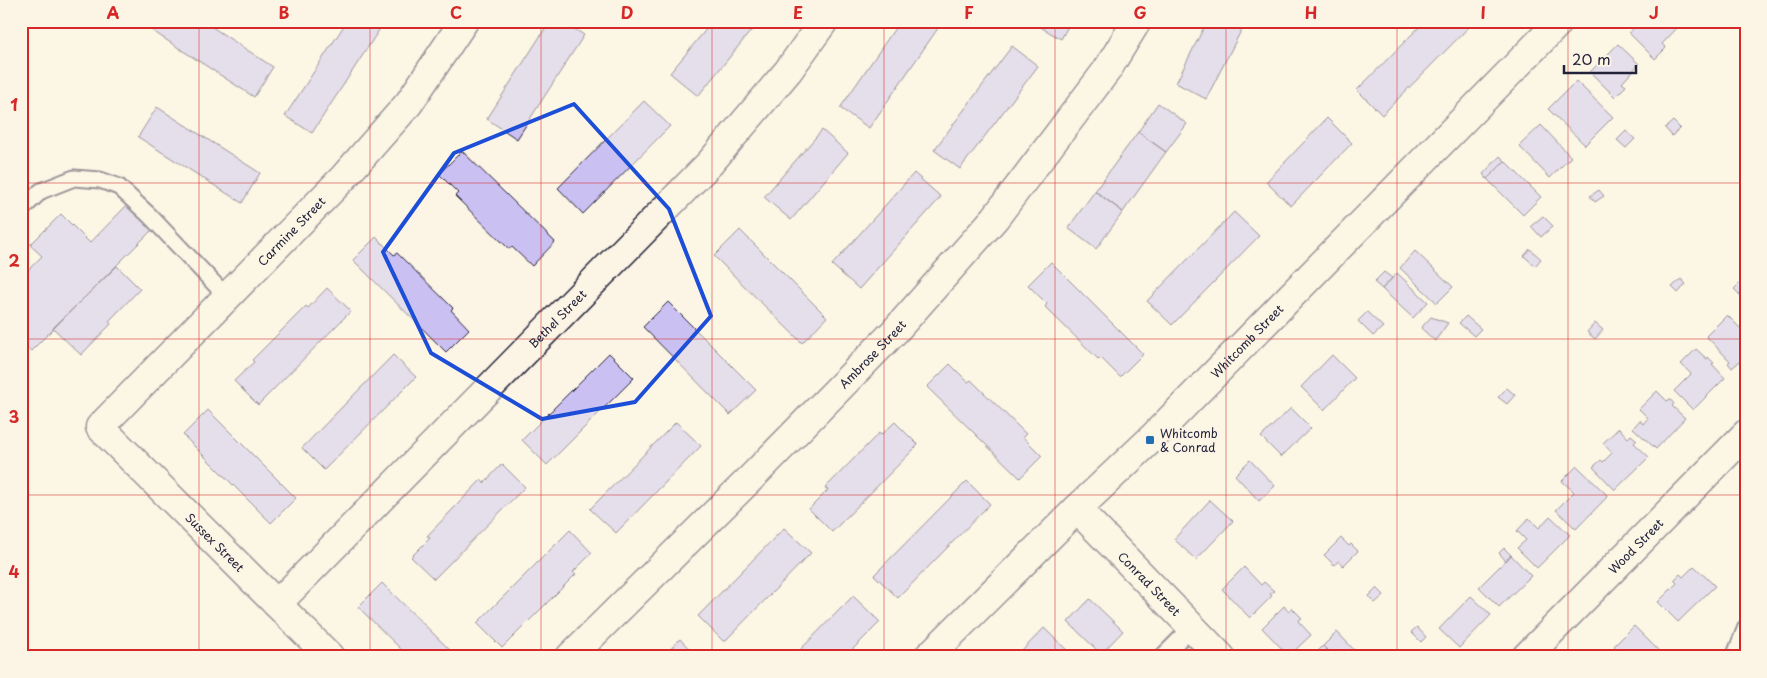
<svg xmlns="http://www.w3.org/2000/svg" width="1767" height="678" viewBox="0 0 1767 678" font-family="'Playpen Sans',sans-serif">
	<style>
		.building { fill: #cbc0f2; stroke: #22223b }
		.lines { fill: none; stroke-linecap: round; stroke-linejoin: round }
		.lane-casing { stroke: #22223b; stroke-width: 19 }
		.street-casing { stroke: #22223b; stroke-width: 31 }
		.secondary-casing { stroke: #22223b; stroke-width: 31 }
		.lane { stroke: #fcf5e5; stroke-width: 15 }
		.street { stroke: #fcf5e5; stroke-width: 28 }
		.secondary { stroke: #fcf5e5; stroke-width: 28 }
		.marked { fill: none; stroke: #1d4ed8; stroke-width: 4; stroke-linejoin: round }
		.grid { fill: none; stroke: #d62828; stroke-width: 1; stroke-opacity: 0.55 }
		.poi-dot { fill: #1f6fb2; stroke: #fcf5e5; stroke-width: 2 }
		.labels { text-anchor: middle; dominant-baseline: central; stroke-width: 4.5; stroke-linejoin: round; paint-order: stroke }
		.street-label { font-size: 12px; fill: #22223b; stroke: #fcf5e5 }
		.poi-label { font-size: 12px; fill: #22223b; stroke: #fcf5e5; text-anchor: start }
		.neatline { fill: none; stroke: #d62828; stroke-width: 2 }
		.grid-label { font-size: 16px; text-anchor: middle; font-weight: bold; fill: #d62828 }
	</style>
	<rect width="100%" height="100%" fill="#fcf5e5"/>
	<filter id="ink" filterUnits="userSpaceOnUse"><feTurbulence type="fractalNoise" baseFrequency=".02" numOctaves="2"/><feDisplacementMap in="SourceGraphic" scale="10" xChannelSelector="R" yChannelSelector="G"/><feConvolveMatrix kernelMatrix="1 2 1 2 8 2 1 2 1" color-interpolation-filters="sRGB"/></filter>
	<g filter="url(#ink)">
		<path class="building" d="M157,21H203L273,67L254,97L151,30Z
			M347,21H378L383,24L312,133L285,116Z
			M550,21H562L584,35L517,139L487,119Z
			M713,21H746L754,27L698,96L670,73Z
			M900,21H943L869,128L840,108Z
			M1030,21H1071L1061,39Z
			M1207,21H1246L1206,99L1176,83Z
			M1425,21H1475L1382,115L1357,90Z
			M1640,21H1675L1679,26L1662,44L1666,48L1655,59L1629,33Z
			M1618,44L1639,64L1622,83L1626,86L1615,97L1590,72Z
			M1012,46L1038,66L960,169L934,150Z
			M1576,81L1613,117L1585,145L1548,109Z
			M644,101L670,126L583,214L558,188Z
			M1158,103L1187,124L1166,152L1138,132Z
			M157,107L260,173L242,203L138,137Z
			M1327,118L1352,143L1291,206L1266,182Z
			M1673,121L1680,128L1672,136L1665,128Z
			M1541,125L1571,157L1550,178L1519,146Z
			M822,130L848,153L791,220L764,197Z
			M1626,131L1635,139L1626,148L1617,140Z
			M1138,132L1166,152L1123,212L1095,191Z
			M462,151L555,242L532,266L512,247L509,249L455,196L458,193L439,174Z
			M1500,156L1505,161L1487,179L1483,174Z
			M1505,161L1541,197L1523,215L1487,179Z
			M914,173L941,197L859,289L832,265Z
			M1599,190L1604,196L1595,202L1590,196Z
			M1095,191L1123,212L1096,249L1068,228Z
			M127,205L152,230L31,351L21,342V277L42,256L30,245L61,214L90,243Z
			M1234,212L1259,236L1172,325L1147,301Z
			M1543,216L1553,226L1541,237L1531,226Z
			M740,230L827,317L802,343L714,256Z
			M376,237L394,255L397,253L453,308L451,310L469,329L446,352L353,260Z
			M1530,249L1541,259L1535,266L1524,256Z
			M1415,251L1453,287L1437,303L1400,268Z
			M1051,262L1143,354L1120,377L1101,358L1099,360L1045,307L1047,304L1028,285Z
			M117,266L140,289L109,321L111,324L81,355L53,328Z
			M1384,272L1392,278L1382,289L1374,282Z
			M1397,273L1428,302L1413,318L1382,289Z
			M1746,277V301L1734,289Z
			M1681,279L1686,284L1678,293L1672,287Z
			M327,288L351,311L258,405L234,381L254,362L252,360L306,306L308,308Z
			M668,302L756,390L730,415L643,327Z
			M1367,312L1383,327L1373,336L1358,321Z
			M1727,315L1746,334V356L1732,368L1728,363L1730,361L1706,336Z
			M1466,316L1481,329L1474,336L1459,323Z
			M1431,317L1448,323L1435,341L1421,328Z
			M1595,323L1603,330L1595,339L1587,332Z
			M1696,349L1707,359L1708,357L1714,363L1712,364L1725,378L1693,410L1674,391L1691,374L1681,364Z
			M609,353L634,378L547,465L522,440Z
			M393,355L416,377L324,470L302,448Z
			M1332,355L1355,378L1324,410L1301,387Z
			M950,364L968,382L971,380L1026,434L1023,437L1042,456L1020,478L927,387Z
			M1507,388L1515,395L1507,404L1498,397Z
			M1657,391L1667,401L1670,399L1674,404L1672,406L1685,418L1656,449L1633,428L1640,420L1643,424L1648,418L1639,409Z
			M1291,408L1311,428L1281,457L1261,437Z
			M208,410L296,498L271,523L183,435Z
			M676,422L701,446L616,533L590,509Z
			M895,422L918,445L832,532L809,509L828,490L825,488L879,433L881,435Z
			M1619,428L1628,438L1631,435L1637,440L1634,443L1649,457L1615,490L1593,467L1601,460L1603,462L1612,453L1603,443Z
			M1250,460L1275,486L1259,501L1235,475Z
			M502,464L525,487L434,579L411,557L430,538L427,536L481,480L484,483Z
			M1577,466L1608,496L1576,529L1556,510L1574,492L1562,481Z
			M967,481L990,504L898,598L874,575Z
			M1210,500L1233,521L1196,560L1174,539Z
			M1550,516L1570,535L1537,568L1517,548L1526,540L1517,531L1529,518L1539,528Z
			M784,528L811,553L724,642L698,616Z
			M570,530L592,553L573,572L576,574L502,648L477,623Z
			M1341,538L1349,546L1351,544L1358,551L1343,566L1339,561L1334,565L1324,555Z
			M1504,548L1511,555L1506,561L1499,553Z
			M1511,555L1531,576L1499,607L1479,587Z
			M1694,566L1715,586L1678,622L1658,602L1677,583L1674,580L1680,574L1683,577Z
			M1244,567L1261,585L1264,582L1274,591L1270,594L1272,596L1250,618L1222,589Z
			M382,583L457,657H409L358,607Z
			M1377,588L1384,595L1375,603L1369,596Z
			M853,596L880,622L845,657H793Z
			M1471,596L1491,615L1459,648L1439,629Z
			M1090,599L1123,631L1101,654L1068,622Z
			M1284,606L1288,611L1292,608L1302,618L1298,621L1311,635L1289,656L1262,628Z
			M1634,626L1665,657H1625L1614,646Z
			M1417,627L1426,637L1421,642L1411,632Z
			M1044,628L1074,657H1016Z
			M1337,632L1361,657H1334L1323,646Z
			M680,639L697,657H663Z
			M1323,646L1334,657H1312Z"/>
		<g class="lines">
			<g class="lane-casing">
				<path id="lane" d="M21,210L41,191L74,178L100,180L119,187L150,216L227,297
					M1162,657L1192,627
					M1734,657L1746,627"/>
			</g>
			<g class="street-casing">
				<g id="street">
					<path id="s1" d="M1077,509L1221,657"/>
					<path id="s2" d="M277,604L710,163L788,71L824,21"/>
					<path id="s3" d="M330,657L100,427L344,177L409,103L464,21"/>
					<path id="s4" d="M570,657L753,476L895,331L995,218L1107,70L1137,21"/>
					<path id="s5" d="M1526,657L1746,434"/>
				</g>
			</g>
			<g class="secondary-casing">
				<g id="secondary">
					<path id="s6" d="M928,657L1077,509L1150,440L1560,21"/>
				</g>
			</g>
			<use href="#lane" class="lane"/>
			<use href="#street" class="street"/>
			<use href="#secondary" class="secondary"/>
		</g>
	</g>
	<path d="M0 0H1767V678H0ZM574,104L669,209L711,316L635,402L542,419L431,353L383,252L454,153Z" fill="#fcf5e5" fill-opacity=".55" fill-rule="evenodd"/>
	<path class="marked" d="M574,104L669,209L711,316L635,402L542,419L431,353L383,252L454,153Z"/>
	<path class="grid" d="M199,21V657M370,21V657M541,21V657M712,21V657M884,21V657M1055,21V657M1226,21V657M1397,21V657M1568,21V657M21,183H1746M21,339H1746M21,495H1746"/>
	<rect class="poi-dot" x="1145" y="435" width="10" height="10" rx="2.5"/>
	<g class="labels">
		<g class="street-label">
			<text stroke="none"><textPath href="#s3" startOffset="599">Carmine Street</textPath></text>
			<text stroke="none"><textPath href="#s2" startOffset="400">Bethel Street</textPath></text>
			<text stroke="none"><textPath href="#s6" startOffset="449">Whitcomb Street</textPath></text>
			<text stroke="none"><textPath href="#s4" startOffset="428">Ambrose Street</textPath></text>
			<text transform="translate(215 542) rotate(45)">Sussex Street</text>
			<text stroke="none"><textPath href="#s5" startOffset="156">Wood Street</textPath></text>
			<text stroke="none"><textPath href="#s1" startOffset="104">Conrad Street</textPath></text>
		</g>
		<g class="poi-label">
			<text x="1160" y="433">Whitcomb<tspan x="1160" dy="14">&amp; Conrad</tspan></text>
		</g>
	</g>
	<rect width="1767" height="678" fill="none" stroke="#fcf5e5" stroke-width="55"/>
	<path d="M1564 65v8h72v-8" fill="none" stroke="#22223b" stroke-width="2.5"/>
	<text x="1572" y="65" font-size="15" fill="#22223b" stroke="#fcf5e5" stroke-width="4" paint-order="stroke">20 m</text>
	<rect x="28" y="28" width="1712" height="622" class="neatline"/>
	<g class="grid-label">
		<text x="113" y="19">A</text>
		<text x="284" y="19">B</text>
		<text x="456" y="19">C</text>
		<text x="627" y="19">D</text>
		<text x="798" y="19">E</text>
		<text x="969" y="19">F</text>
		<text x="1140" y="19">G</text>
		<text x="1311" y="19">H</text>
		<text x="1483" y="19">I</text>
		<text x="1654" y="19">J</text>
		<text x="14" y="111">1</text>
		<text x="14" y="267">2</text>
		<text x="14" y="423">3</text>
		<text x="14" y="578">4</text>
	</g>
</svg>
